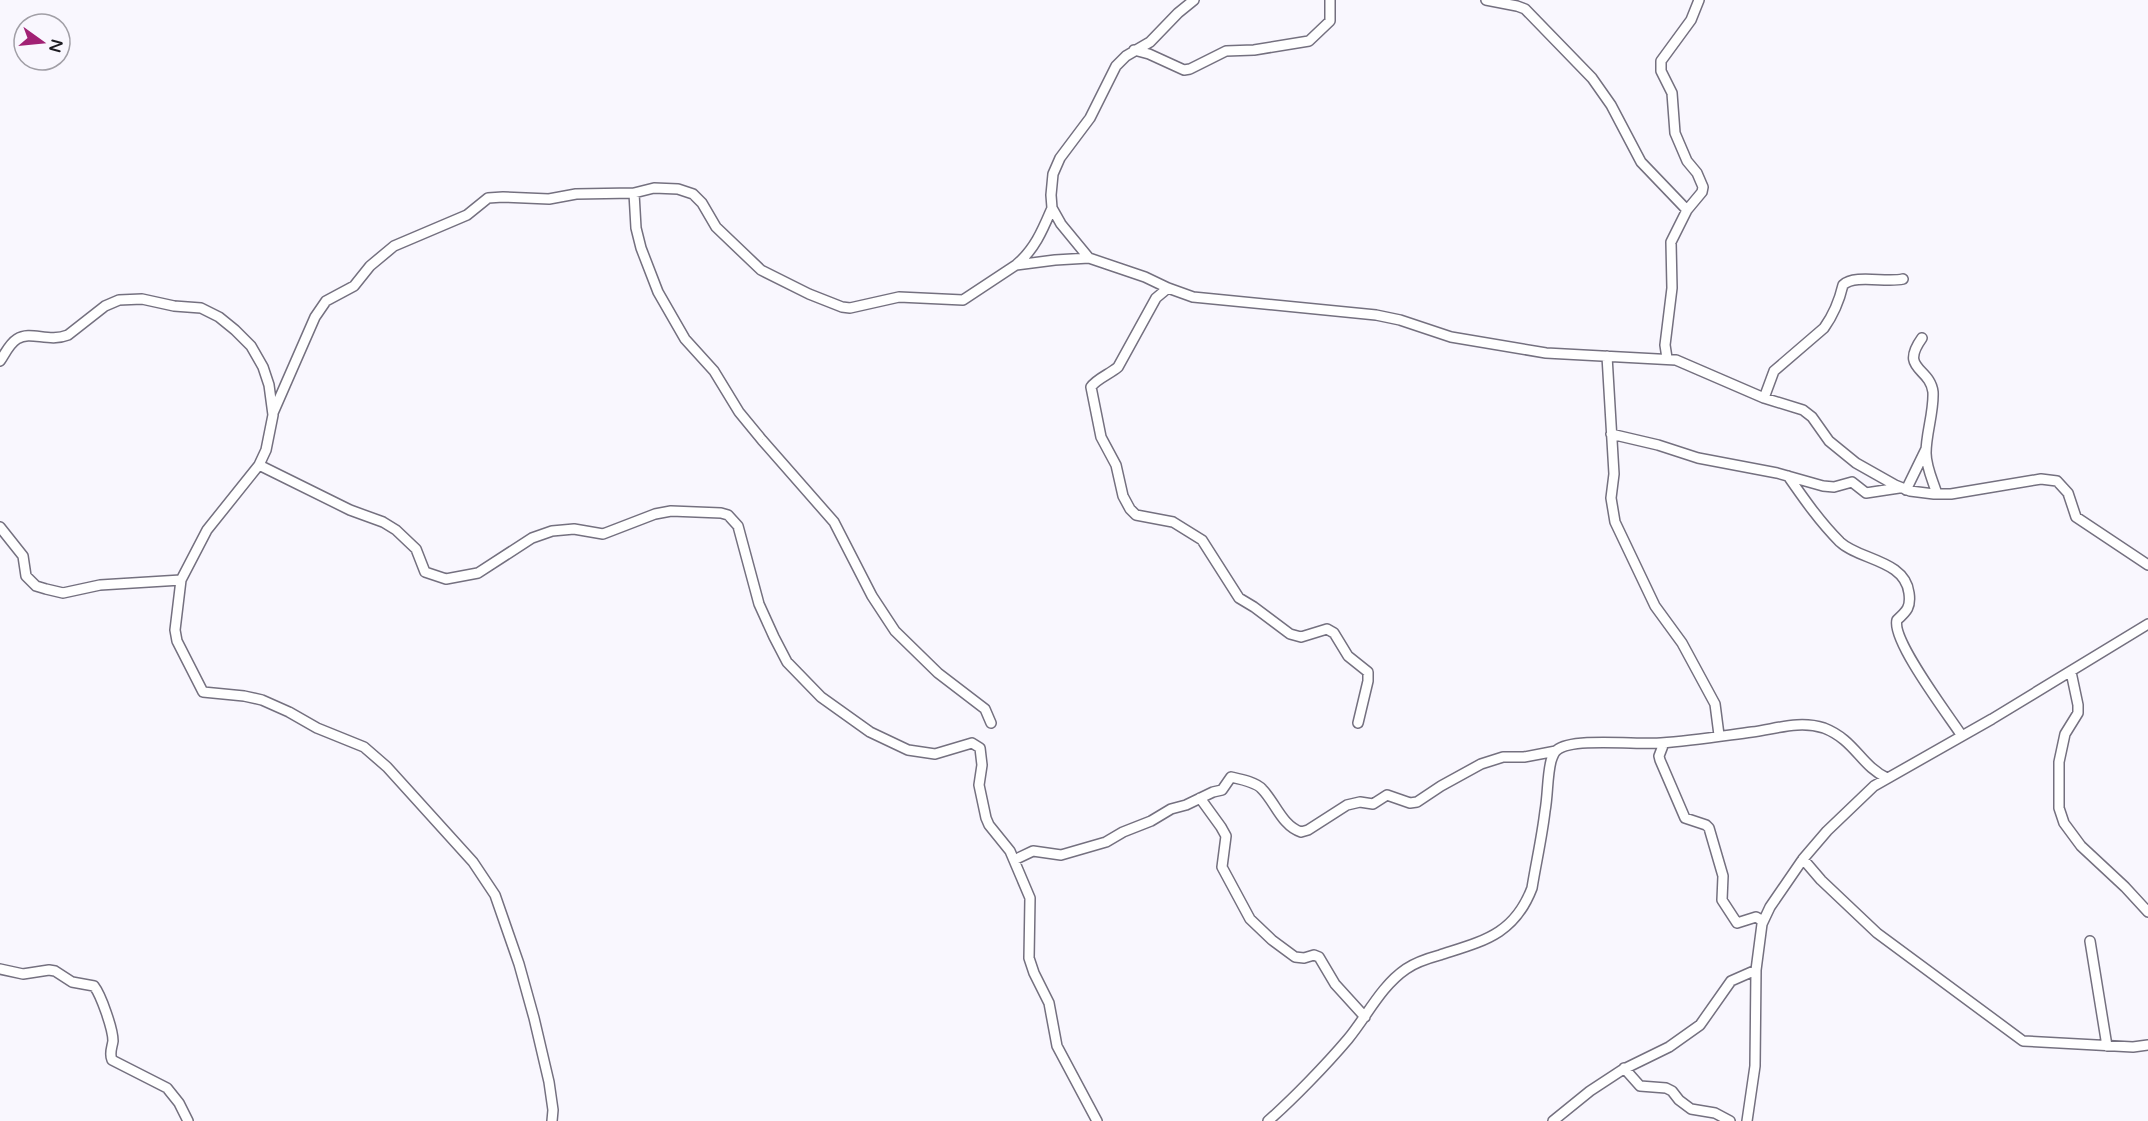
<svg xmlns="http://www.w3.org/2000/svg" width="2148" height="1121" viewBox="0 0 2148 1121" font-family="'Varela Round',sans-serif">
	<style>
		.lines { fill: none; stroke-linecap: round; stroke-linejoin: round }
		.street-casing { stroke: #74707f; stroke-width: 12 }
		.street { stroke: #fff; stroke-width: 9 }
	</style>
	<rect width="100%" height="100%" fill="#f9f7fe"/>
	<g class="lines">
		<g class="street-casing">
			<path id="street" d="M1194,0L1178,13L1150,42L1126,56L1116,66L1090,118L1060,158L1053,174L1051,195L1052,208L1061,224L1089,258L1145,277L1168,288L1193,297L1376,315L1400,320L1451,337L1546,353L1676,360L1764,398L1803,410L1812,417L1829,441L1856,463L1895,485L1910,491L1934,494H1951L2041,479L2057,481L2068,493L2076,517L2148,565
				M1486,0L1517,6L1525,9L1592,78L1611,105L1641,162L1687,210
				M1134,50L1149,54L1184,70L1190,69L1226,51L1254,50L1309,41L1330,21V0
				M634,193L636,228L641,248L658,292L685,339L714,371L739,412L762,440L834,522L872,596L895,631L938,673L985,709L991,723
				M1017,264C1035,249 1043,229 1052,208
				M1168,288L1156,298L1118,367C1110,374 1096,379 1091,387L1101,437L1116,465L1123,496L1130,509L1136,515L1173,522L1202,540L1239,598L1254,607L1290,634L1301,637L1327,629L1334,633L1348,656L1368,672V681L1358,723
				M1922,338C1899,370 1930,367 1933,392C1934,412 1926,433 1926,453C1926,467 1933,481 1937,494
				M1607,356L1614,474L1611,498L1615,522L1655,606L1682,643L1715,704L1719,735
				M1667,358L1665,345L1672,288L1671,242L1687,210L1702,192L1703,187L1697,173L1687,161L1675,133L1672,93L1661,71V61L1691,20L1699,0
				M0,361C5,354 9,344 17,339C31,330 48,343 68,335L105,306L119,300L142,299L174,306L201,308L219,317L235,330L251,346L263,367L269,385L273,415L266,450L259,465L207,530L181,580L175,630L177,641L203,692L244,696L262,700L289,712L317,728L364,747L387,767L473,862L495,895L519,964L534,1018L549,1082L553,1110L552,1121
				M1764,398L1774,371L1824,328C1834,314 1839,302 1843,285C1855,274 1886,283 1903,279
				M273,413L315,317L326,301L354,286L370,266L394,246L467,215L488,198L503,197L549,199L576,194L634,193L654,188L678,189L693,194L702,203L716,227L761,270L809,294L842,307L850,308L899,297L963,300L1016,265L1055,260L1089,258
				M1611,434L1658,445L1698,458L1777,473L1823,486L1834,487L1852,482L1866,493L1899,488
				M259,465L350,510L383,522L396,530L416,549L425,572L446,579L478,573L532,538L552,531L574,529L603,534L655,514L671,511L721,513L728,515L738,526L759,604L774,637L787,662L821,697L870,732L908,750L935,754L972,743L980,748L982,765L979,785L986,818L989,825L1010,851L1030,898L1029,958L1034,973L1049,1003L1057,1046L1097,1121
				M1788,476C1804,499 1820,522 1840,542C1859,560 1905,560 1909,593C1911,607 1907,611 1897,620C1891,640 1949,716 1962,736
				M1906,490L1926,449
				M0,527L23,556L26,576L36,586L46,589L63,593L100,585L181,580
				M2071,672L2078,705V713L2065,734L2059,762V808L2064,823L2081,846L2125,887L2148,912
				M1664,743L1659,756L1660,760L1685,818L1706,825L1709,828L1723,876L1722,900L1737,923L1756,917L1763,921
				M1200,798L1221,827L1226,836L1222,867L1250,919L1272,940L1295,957L1304,958L1314,955L1319,957L1335,984L1365,1017
				M1803,859L1821,880L1877,933L2023,1041L2133,1047L2148,1045
				M1014,860L1033,851L1061,855L1106,842L1123,832L1151,821L1171,809L1186,805L1213,792L1222,790L1231,777C1240,779 1256,782 1262,789C1275,802 1282,826 1301,832L1308,830L1347,805L1360,802L1373,804L1387,795L1410,803L1417,802L1441,786L1481,764L1503,757H1524L1556,751
				M2090,941L2107,1046
				M0,969L23,974L49,970L55,971L72,982L94,986C101,995 113,1029 113,1041C112,1048 109,1053 112,1060L167,1088L179,1103L188,1121
				M1624,1068L1640,1086L1666,1088L1672,1091L1679,1100L1691,1109L1715,1113L1730,1121
				M1268,1121C1293,1099 1326,1065 1348,1039C1367,1016 1381,986 1406,969C1416,962 1429,958 1440,955C1483,941 1514,935 1532,888C1536,863 1542,837 1545,811C1548,795 1547,777 1551,761C1552,758 1554,752 1557,750C1572,737 1639,745 1661,743C1691,741 1722,736 1752,732C1776,729 1799,720 1824,728C1855,740 1861,766 1887,778
				M1553,1121L1590,1091L1622,1070L1669,1047L1700,1025L1731,981L1756,970
				M1747,1121L1755,1066L1756,970L1762,924L1770,907L1803,859L1827,831L1874,786L1992,719L2148,624"/>
		</g>
		<use href="#street" class="street"/>
	</g>
	<g transform="translate(42 42) rotate(105)"><circle r="28" fill="#f9f7fe" stroke="#a19fa6" stroke-width="1.5"/>
	<path d="M0-4.5L10 22L0 15L-10 22Z" fill="#a12174"/>
	<text y="-9" font-size="16" font-weight="bold" text-anchor="middle" fill="#1c1b21">N</text>
	</g>
</svg>
